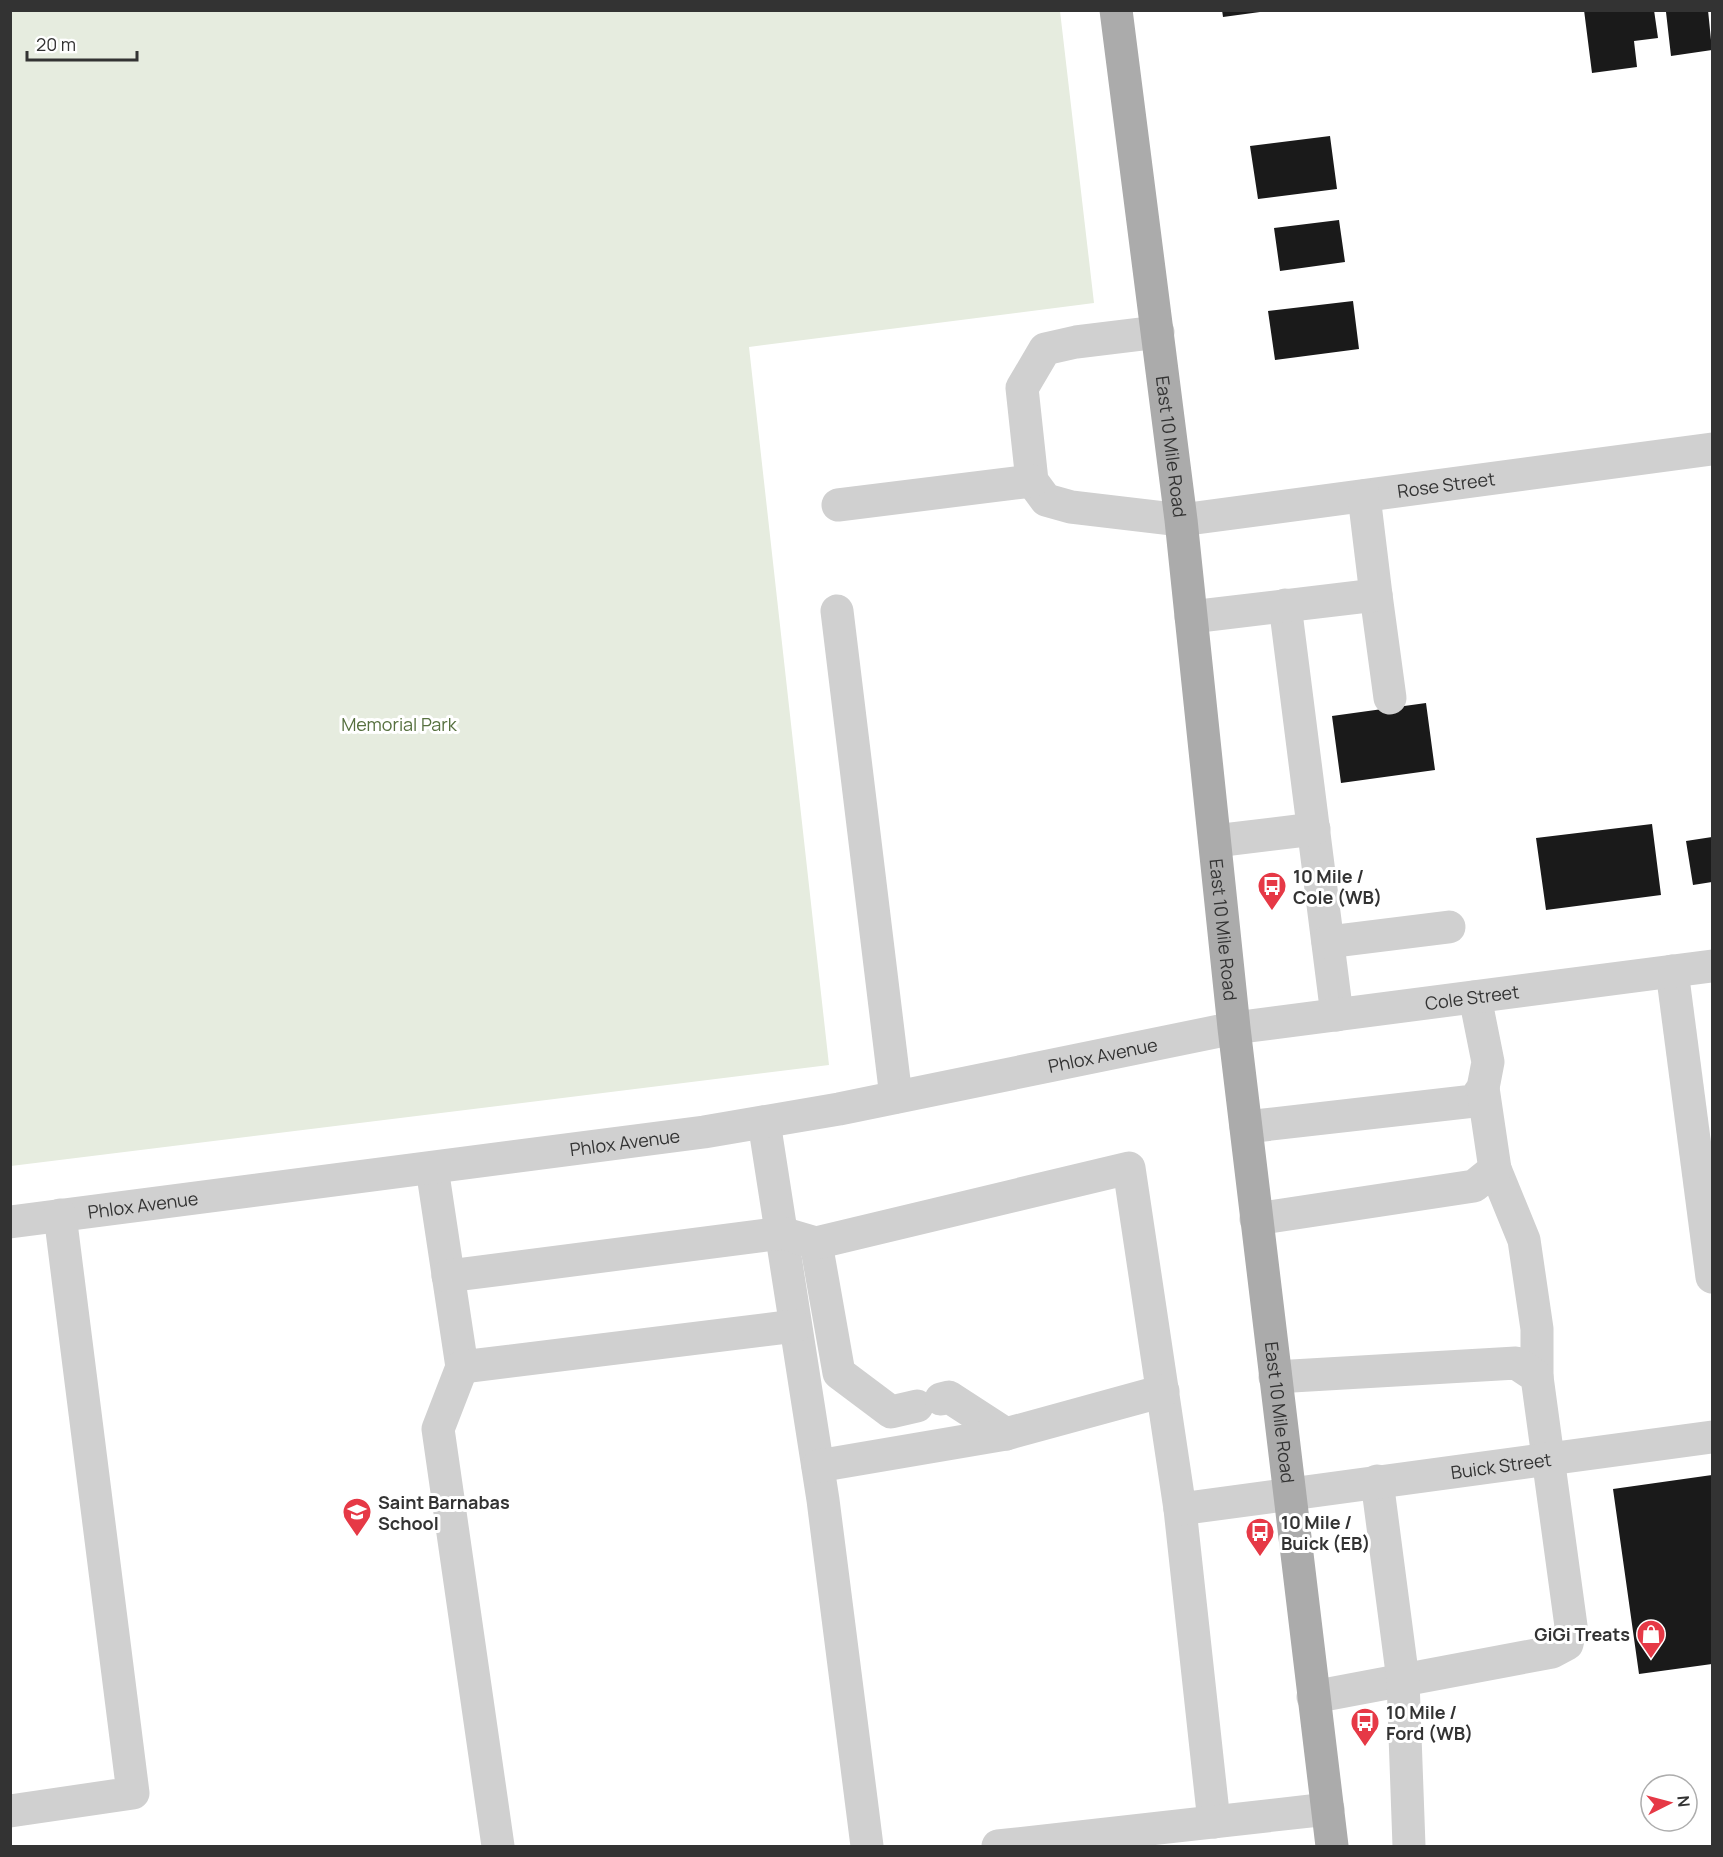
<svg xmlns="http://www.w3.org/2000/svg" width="1723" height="1857" viewBox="0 0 1723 1857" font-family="Manrope,sans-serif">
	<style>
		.green { fill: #e6ecdf }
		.building { fill: #1a1a1a }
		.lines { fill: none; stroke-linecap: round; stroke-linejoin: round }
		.minor { stroke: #d0d0d0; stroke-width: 33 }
		.major { stroke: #ababab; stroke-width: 33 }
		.labels { text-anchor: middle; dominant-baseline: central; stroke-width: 6; stroke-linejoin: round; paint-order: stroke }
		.street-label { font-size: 18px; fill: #333; stroke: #fff }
		.park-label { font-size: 18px; fill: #56703f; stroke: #fff }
		.poi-label { font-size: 18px; font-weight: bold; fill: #333; stroke: #fff; text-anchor: start }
	</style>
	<rect width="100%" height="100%" fill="#fff"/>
	<path class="green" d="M10,11H1060L1094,303L749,347L829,1065L11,1166Z"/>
	<path class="building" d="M1222,10H1260V12L1223,17Z
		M1584,10H1654L1658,38L1634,41L1637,67L1592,73Z
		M1674,10H1708L1712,50L1671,56L1666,12Z
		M1330,136L1337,189L1258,199L1250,146Z
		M1339,220L1345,262L1280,271L1274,228Z
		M1353,301L1359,349L1275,360L1268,311Z
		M1426,703L1435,770L1341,783L1332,716Z
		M1652,824L1661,895L1546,910L1536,838Z
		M1712,837V882L1693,885L1686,841Z
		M1712,1475V1664L1639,1674L1613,1489Z"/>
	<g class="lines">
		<g class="minor">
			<path id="s1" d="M1158,332L1076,342L1045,349L1022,388L1032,481L1046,500L1071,507L1181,520L1712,449"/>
			<path d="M838,505L1032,481"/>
			<path d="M1376,595L1390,698"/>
			<path d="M1285,605L1337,1015"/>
			<path d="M837,611L896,1097"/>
			<path d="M1191,617L1376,595L1364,496"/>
			<path d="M1215,841L1314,829"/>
			<path d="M1328,942L1449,927"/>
			<path d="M1672,971L1712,1277"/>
			<path d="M764,1122L823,1500L867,1846"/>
			<path d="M1246,1127L1474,1101L1483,1088L1488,1062L1475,997"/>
			<path d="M432,1168L462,1367L438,1429L498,1846"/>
			<path d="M1495,1169L1524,1240L1537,1329V1377"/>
			<path d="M1256,1219L1474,1186L1495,1169L1483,1088"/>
			<path id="s2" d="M10,1222L704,1132L839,1109L1234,1028L1712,966"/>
			<path d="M816,1243L839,1373L891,1412L917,1406"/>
			<path d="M448,1276L782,1233L816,1243L1129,1168L1180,1509L1214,1822"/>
			<path d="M462,1367L795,1326"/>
			<path d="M1275,1377L1516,1363L1537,1377L1571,1626L1567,1644L1552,1652L1313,1697"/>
			<path d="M941,1399L949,1397L1006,1434"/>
			<path d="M818,1466L1006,1434L1163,1391"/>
			<path d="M1377,1481L1403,1680L1409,1846"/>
			<path id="s3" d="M1180,1509L1712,1437"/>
			<path d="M10,1811L133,1793L60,1215"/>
			<path d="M998,1846L1328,1809"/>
		</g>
		<path class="major" id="s4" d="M1116,10L1181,520L1234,1028L1332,1846"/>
	</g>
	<defs>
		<g id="bus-pin" transform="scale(1.5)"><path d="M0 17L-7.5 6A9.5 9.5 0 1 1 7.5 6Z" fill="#e63946" stroke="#fff"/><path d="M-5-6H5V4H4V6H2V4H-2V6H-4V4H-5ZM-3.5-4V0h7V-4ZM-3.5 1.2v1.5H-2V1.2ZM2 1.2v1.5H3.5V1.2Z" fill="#fff"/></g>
		<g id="school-pin" transform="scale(1.5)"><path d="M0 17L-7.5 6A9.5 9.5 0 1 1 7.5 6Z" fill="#e63946" stroke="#fff"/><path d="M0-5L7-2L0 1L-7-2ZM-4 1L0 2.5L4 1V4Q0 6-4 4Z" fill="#fff"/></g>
		<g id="shop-pin" transform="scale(1.5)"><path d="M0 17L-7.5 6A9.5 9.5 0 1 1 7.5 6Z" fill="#e63946" stroke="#fff"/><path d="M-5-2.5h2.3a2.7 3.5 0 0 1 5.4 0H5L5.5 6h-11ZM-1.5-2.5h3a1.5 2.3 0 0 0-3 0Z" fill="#fff"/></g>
	</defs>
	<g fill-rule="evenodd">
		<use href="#bus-pin" x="1272" y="886"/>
		<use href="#school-pin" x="357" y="1512"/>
		<use href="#bus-pin" x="1260" y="1532"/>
		<use href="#shop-pin" x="1651" y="1634"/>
		<use href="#bus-pin" x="1365" y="1722"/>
	</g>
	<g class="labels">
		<g class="street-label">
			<text stroke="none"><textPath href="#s4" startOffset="440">East 10 Mile Road</textPath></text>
			<text stroke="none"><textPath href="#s1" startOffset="681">Rose Street</textPath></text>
			<text stroke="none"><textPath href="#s4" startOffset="926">East 10 Mile Road</textPath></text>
			<text stroke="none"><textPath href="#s2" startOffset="1480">Cole Street</textPath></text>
			<text stroke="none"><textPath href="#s2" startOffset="1106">Phlox Avenue</textPath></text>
			<text stroke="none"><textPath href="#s2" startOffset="620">Phlox Avenue</textPath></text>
			<text stroke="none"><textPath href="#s2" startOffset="134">Phlox Avenue</textPath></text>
			<text stroke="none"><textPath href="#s4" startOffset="1412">East 10 Mile Road</textPath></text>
			<text stroke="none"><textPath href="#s3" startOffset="324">Buick Street</textPath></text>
		</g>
		<g class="park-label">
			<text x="399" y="724">Memorial Park</text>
		</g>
		<g class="poi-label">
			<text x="1293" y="876">10 Mile /<tspan x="1293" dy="21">Cole (WB)</tspan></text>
			<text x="378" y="1502">Saint Barnabas<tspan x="378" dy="21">School</tspan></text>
			<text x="1281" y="1522">10 Mile /<tspan x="1281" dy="21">Buick (EB)</tspan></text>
			<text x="1630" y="1634" text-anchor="end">GiGi Treats</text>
			<text x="1386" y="1712">10 Mile /<tspan x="1386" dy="21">Ford (WB)</tspan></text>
		</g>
	</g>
	<rect width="1723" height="1857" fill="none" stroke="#333333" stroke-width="24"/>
	<g transform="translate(1669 1803) rotate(84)"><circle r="28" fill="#ffffff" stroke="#adadad" stroke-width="1.5"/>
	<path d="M0-4.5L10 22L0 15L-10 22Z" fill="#e63946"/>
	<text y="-9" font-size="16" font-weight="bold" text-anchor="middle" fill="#333333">N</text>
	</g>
	<path d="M27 51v9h110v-9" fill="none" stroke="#333333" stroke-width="3"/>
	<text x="36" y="51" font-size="18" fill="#333333" stroke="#ffffff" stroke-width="4.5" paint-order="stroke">20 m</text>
</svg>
